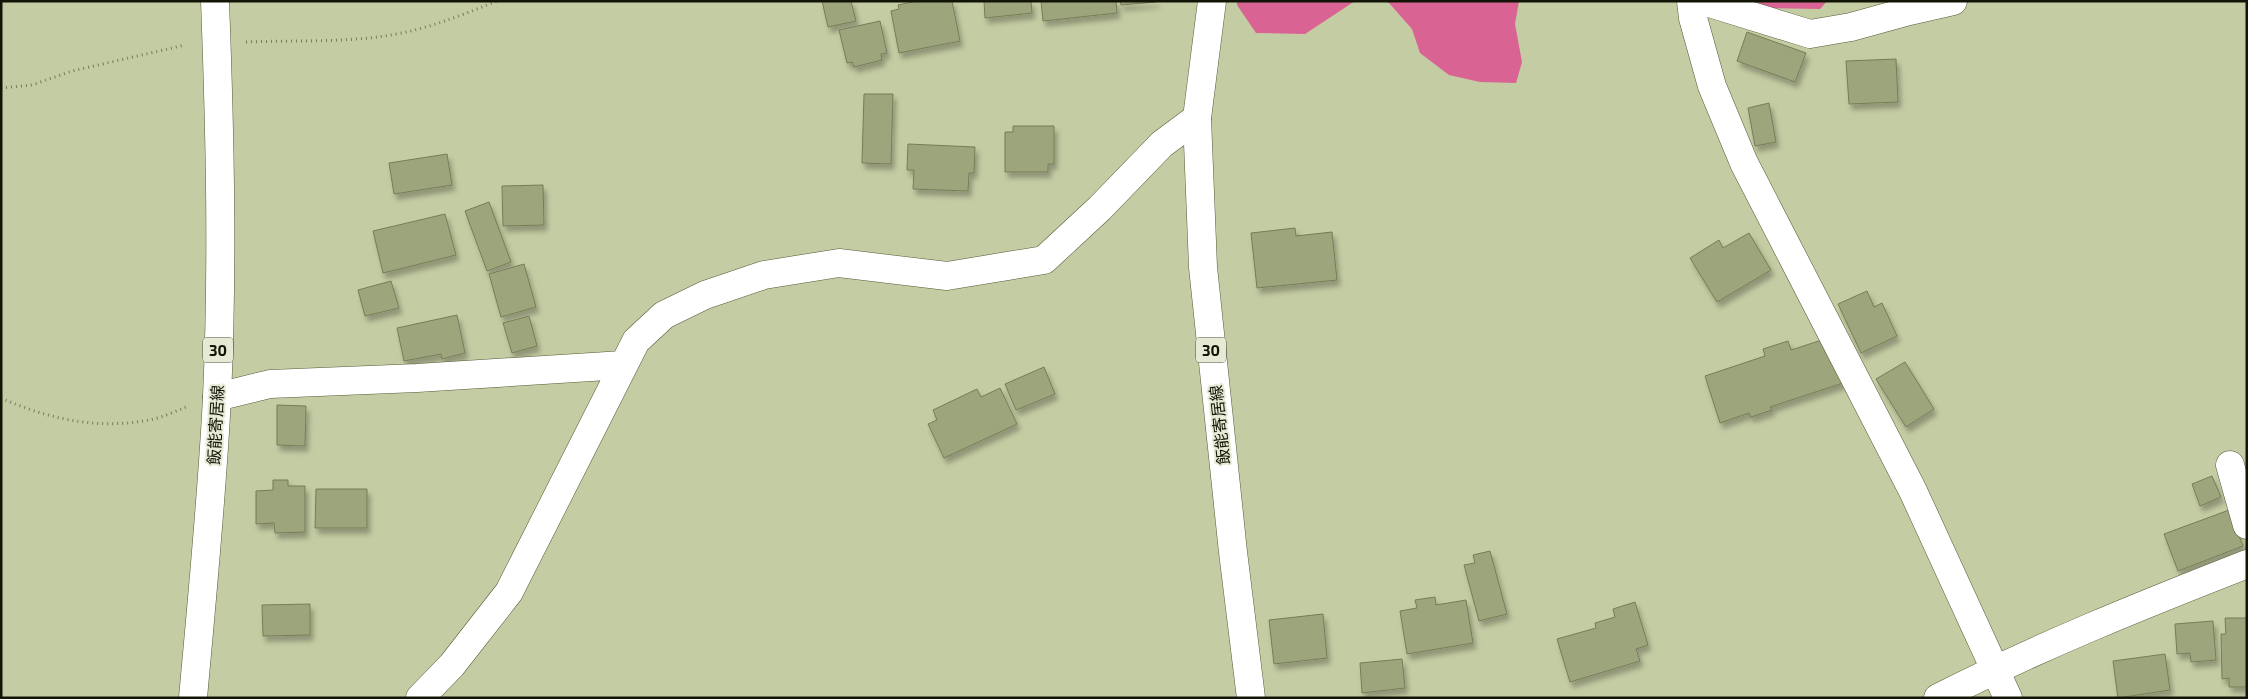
<svg xmlns="http://www.w3.org/2000/svg" width="2248" height="699" viewBox="0 0 2248 699" font-family="'Exo 2','Noto Sans JP',sans-serif">
	<style>
		.forest { fill: #d96393 }
		.building { fill: #9da57d; stroke: #767d57; filter: url(#shadow) }
		.lines { fill: none; stroke-linecap: round; stroke-linejoin: round }
		.minor-casing { stroke: #545b36; stroke-width: 29 }
		.major-casing { stroke: #545b36; stroke-width: 29 }
		.path { stroke: #767c5e; stroke-width: 3; stroke-dasharray: 1 4; stroke-linecap: butt }
		.minor { stroke: #fff; stroke-width: 28 }
		.major { stroke: #fff; stroke-width: 28 }
		.labels { text-anchor: middle; dominant-baseline: central; stroke-width: 4; stroke-linejoin: round; paint-order: stroke }
		.shield { fill: #e6ead5; stroke: #525544; stroke-width: 1 }
		.shield-label { font-size: 15px; font-weight: bold; fill: #121506 }
		.street-label { font-size: 16px; fill: #121506; stroke: #e6ead5 }
	</style>
	<defs>
		<filter id="shadow"><feDropShadow dx="3" dy="5.5" stdDeviation="2.5" flood-color="#0004"/></filter>
	</defs>
	<rect width="100%" height="100%" fill="#c4cca3"/>
	<path class="forest" d="M1237,1H1355L1305,34L1256,33L1237,5Z
		M1385,1H1519L1515,24L1522,62L1516,83L1480,82L1449,75L1420,53L1412,29L1389,3Z
		M1746,1H1827L1820,9L1768,8Z"/>
	<path class="building" d="M822,1H851L856,21L828,27Z
		M917,1H952L960,41L899,53L891,11L899,9L898,5Z
		M984,1H1031L1032,13L985,18Z
		M1041,1H1116L1117,13L1043,21Z
		M1120,1H1156V2L1121,5Z
		M880,21L887,53L881,54L882,60L854,67L852,62L847,63L839,30Z
		M1747,32L1806,53L1795,82L1737,61Z
		M1896,59L1898,102L1849,104L1846,61Z
		M864,94H893L891,164L862,163Z
		M1769,103L1776,142L1755,146L1748,108Z
		M1013,126H1054V164H1048V172H1005V132H1013Z
		M908,144L975,147L974,173H969L968,191L913,189L914,170H907Z
		M447,154L452,185L394,194L389,163Z
		M543,185L544,225L503,226L502,186Z
		M489,202L511,262L487,271L465,211Z
		M445,214L456,255L383,273L373,231Z
		M1295,228L1296,236L1332,232L1337,280L1257,288L1251,233Z
		M1749,233L1771,270L1717,302L1690,258L1719,240L1723,248Z
		M524,264L536,307L501,317L489,274Z
		M391,281L399,308L365,316L358,290Z
		M1867,291L1874,307L1882,303L1897,336L1861,353L1838,304Z
		M457,315L465,353L442,359L441,354L404,361L397,328Z
		M529,316L537,346L512,353L503,323Z
		M1828,338L1843,383L1770,407L1772,410L1751,417L1749,413L1720,423L1705,376L1765,356L1763,349L1788,341L1791,350Z
		M1905,362L1934,409L1906,427L1876,379Z
		M1044,367L1055,394L1016,410L1005,384Z
		M1000,388L1017,424L944,458L928,424L937,420L933,410L977,389L981,397Z
		M277,405L306,406L305,446L277,445Z
		M2212,476L2221,497L2200,506L2192,484Z
		M273,480H288V486H305V532L275,533L274,523L256,524V491L273,490Z
		M316,489H367V528H315Z
		M2229,510L2243,546L2178,571L2164,534Z
		M1490,551L1507,614L1479,621L1464,565L1475,563L1473,555Z
		M1435,597L1436,605L1466,600L1473,643L1407,654L1400,611L1417,608L1415,600Z
		M1635,602L1648,645L1636,649L1640,661L1570,682L1557,639L1596,628L1595,623L1615,617L1613,609Z
		M310,604V635L263,636L262,605Z
		M1323,614L1327,658L1274,664L1269,620Z
		M2225,618H2247V687H2229V678L2222,679L2221,634H2226Z
		M2213,621L2216,660L2191,662L2190,653L2177,654L2175,624Z
		M2165,654L2170,690L2118,698L2113,661Z
		M1402,659L1405,688L1362,693L1360,663Z"/>
	<g class="lines">
		<g class="minor-casing">
			<path id="minor" d="M1691,1L1693,18L1712,86L1744,163L1913,491L2008,698
				M1703,1L1810,34L1851,27L1909,11L1953,1
				M217,397L270,384L417,378L623,365
				M2230,465L2247,525
				M420,698L452,665L509,592L636,341L664,315L705,295L764,275L839,263L947,276L1044,260L1100,208L1162,144L1197,118
				M1938,698C2038,647 2142,605 2247,564"/>
		</g>
		<g class="major-casing">
			<path id="major" d="M1212,1L1197,118L1203,267L1233,552L1251,698
				M193,698C202,598 212,497 217,397C223,265 220,133 215,1"/>
		</g>
		<path class="path" d="M246,42C294,40 343,43 391,35C428,29 462,15 497,1
			M1,88L32,85L72,71L185,45
			M1,398C48,419 98,430 149,420C161,418 174,412 186,407"/>
		<use href="#minor" class="minor"/>
		<use href="#major" class="major"/>
	</g>
	<g class="labels">
		<g class="shield">
			<rect x="203" y="337.5" width="30" height="25" rx="4"/>
			<rect x="1196" y="337.5" width="30" height="25" rx="4"/>
		</g>
		<g class="shield-label">
			<text x="218" y="350">30</text>
			<text x="1211" y="350">30</text>
		</g>
		<g class="street-label">
			<text transform="translate(215 425) rotate(-87)">飯能寄居線</text>
			<text transform="translate(1219 425) rotate(-96)">飯能寄居線</text>
		</g>
	</g>
	<rect width="2248" height="699" fill="none" stroke="#121506" stroke-width="5"/>
</svg>
